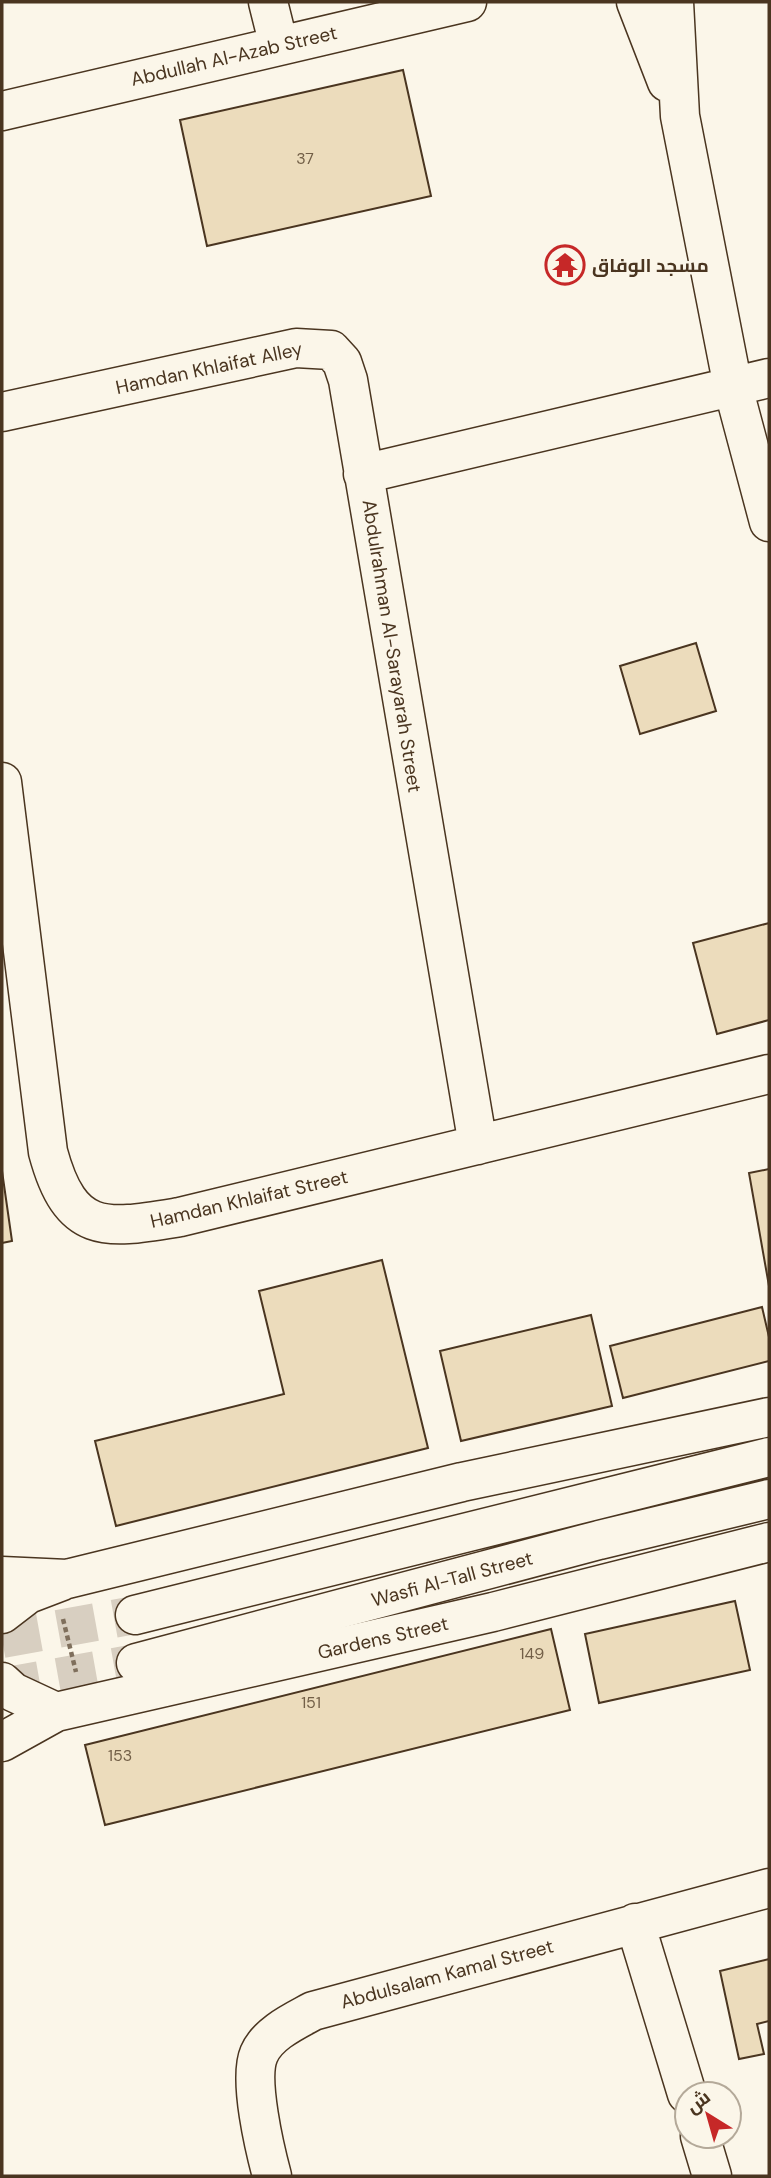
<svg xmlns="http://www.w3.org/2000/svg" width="771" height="2178" viewBox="0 0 771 2178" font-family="'DM Sans',Cairo,sans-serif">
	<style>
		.building { fill: #ecdcbc; stroke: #4a3520; stroke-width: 2 }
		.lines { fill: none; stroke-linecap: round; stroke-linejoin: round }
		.major-tunnel { stroke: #d8cfc1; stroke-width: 38; stroke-dasharray: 38 19; stroke-linecap: butt }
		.minor-casing { stroke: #4a3520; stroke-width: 41 }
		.major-casing { stroke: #4a3520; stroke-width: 41 }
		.path { stroke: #7f6f5c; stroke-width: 4.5; stroke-dasharray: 5 3.5; stroke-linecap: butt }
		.minor { stroke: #fbf6e9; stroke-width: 38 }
		.major { stroke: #fbf6e9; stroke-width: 38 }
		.labels { text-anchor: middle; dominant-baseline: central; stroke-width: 5; stroke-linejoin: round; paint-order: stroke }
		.number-label { font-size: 16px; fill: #725f47 }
		.street-label { font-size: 19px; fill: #4a3520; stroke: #fbf6e9 }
		.poi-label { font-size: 19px; font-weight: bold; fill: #4a3520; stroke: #fbf6e9; text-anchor: start }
	</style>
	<rect width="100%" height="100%" fill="#fbf6e9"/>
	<path class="building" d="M403,70L431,196L207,246L180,120Z
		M696,643L716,711L640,734L620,666Z
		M769,923V1020L717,1034L693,943Z
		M769,1169V1286L749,1173Z
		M2,1171L12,1241L2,1243Z
		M382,1260L428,1448L116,1526L95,1441L284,1394L259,1291Z
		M762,1307L769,1337V1361L623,1398L610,1346Z
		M591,1315L612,1406L461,1441L440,1351Z
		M735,1601L750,1670L599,1703L585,1634Z
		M551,1629L570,1710L105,1825L85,1745Z
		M769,1959V2021L757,2024L764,2054L739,2059L720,1971Z"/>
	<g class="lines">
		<path class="major-tunnel" d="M2,1639L135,1615
			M2,1687L136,1663"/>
		<g class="minor-casing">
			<path id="minor" d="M268,2L279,46
				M636,2L667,82
				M674,2L680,116L733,387L769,522
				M2,111L467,2
				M2,412L296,348L331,350L342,362L348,380L478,1145
				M363,474L769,378
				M2,782L48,1152C71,1237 106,1229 180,1217L769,1074
				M2,1576L67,1579L462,1482L769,1417
				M2,1614L28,1594L62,1581
				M2,1682L13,1692L56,1712
				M2,1742L56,1712L493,1612L769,1542
				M635,1923L687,2094
				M700,2136L712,2176
				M272,2176C265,2150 248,2079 259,2054C268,2033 295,2021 313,2011L769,1888"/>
		</g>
		<g class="major-casing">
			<path id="major" d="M135,1615L769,1457
				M136,1663L599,1540L769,1499"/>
		</g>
		<path class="path" d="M63,1619L76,1672"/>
		<use href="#minor" class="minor"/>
		<use href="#major" class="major"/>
	</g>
	<defs>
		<g id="temple-ring" transform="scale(2.0125)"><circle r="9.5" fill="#fbf6e9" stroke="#c62828" stroke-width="1.5"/><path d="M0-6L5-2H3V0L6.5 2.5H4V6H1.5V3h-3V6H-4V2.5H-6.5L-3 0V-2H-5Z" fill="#c62828"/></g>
	</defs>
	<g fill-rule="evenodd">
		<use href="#temple-ring" x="565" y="265"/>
	</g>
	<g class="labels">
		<g class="number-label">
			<text x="305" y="158">37</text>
			<text x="532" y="1653">149</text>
			<text x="311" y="1702">151</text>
			<text x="120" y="1755">153</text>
		</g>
		<g class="street-label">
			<text transform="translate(234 56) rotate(-13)">Abdullah Al-Azab Street</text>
			<text transform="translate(209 368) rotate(-12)">Hamdan Khlaifat Alley</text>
			<text transform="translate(392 646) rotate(81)">Abdulrahman Al-Sarayarah Street</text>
			<text transform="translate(249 1199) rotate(-13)">Hamdan Khlaifat Street</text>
			<text transform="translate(452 1579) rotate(-15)">Wasfi Al-Tall Street</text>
			<text transform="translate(383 1638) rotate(-13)">Gardens Street</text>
			<text transform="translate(447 1974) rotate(-15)">Abdulsalam Kamal Street</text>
		</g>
		<g class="poi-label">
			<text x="592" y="265">مسجد الوفاق</text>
		</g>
	</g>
	<rect width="771" height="2178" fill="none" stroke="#4a3520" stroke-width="7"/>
	<g transform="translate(708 2115) rotate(323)"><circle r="33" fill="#fbf6e9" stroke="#b4a999" stroke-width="2"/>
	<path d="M0-5L12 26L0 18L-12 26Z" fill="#c62828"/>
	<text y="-10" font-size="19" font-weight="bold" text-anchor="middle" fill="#4a3520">ش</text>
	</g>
</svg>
